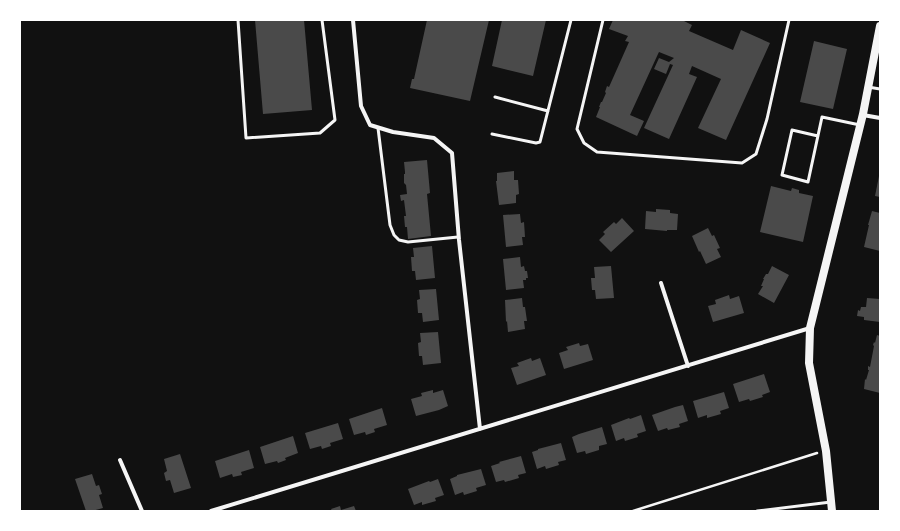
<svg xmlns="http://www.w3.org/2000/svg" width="900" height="531" viewBox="0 0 900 531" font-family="'Asap Condensed',sans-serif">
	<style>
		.building { fill: #4a4a4a }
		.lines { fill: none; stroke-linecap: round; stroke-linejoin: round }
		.path { stroke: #f5f5f5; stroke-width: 2.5 }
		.service { stroke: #f5f5f5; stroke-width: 3 }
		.minor { stroke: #f5f5f5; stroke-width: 4 }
		.secondary { stroke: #f5f5f5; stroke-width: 8 }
	</style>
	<rect width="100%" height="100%" fill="#111"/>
	<path class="building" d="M255,20H304L312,110L263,114Z
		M427,20H489L470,101L410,88L412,79H414Z
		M502,20H546L533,76L492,66Z
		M613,20H682L692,25L689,31L733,50L741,30L770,43L726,140L698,128L721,79L692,66L689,74L697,77L669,139L644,128L673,65L670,64L666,74L654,69L659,58L669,62L674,58L659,52L658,54L630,115L644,121L637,136L596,117L600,107H599L601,102H602L606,93L605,92L607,86L609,87L629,42L625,41L628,36L609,29Z
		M814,41L847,49L833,109L800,102Z
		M427,160L430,193L427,194L431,236L408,239L407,227H405L404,216H406L404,200L401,201L400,195L407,194L406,185L404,183V174H405V172L404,162Z
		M514,171V180H518L519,194L516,195V203L499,205L496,181H497V173Z
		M879,176H880V197L875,196Z
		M771,186L791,191L792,188L799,190V193L813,196L803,242L760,232Z
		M656,209L670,210V213L678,214L677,230H667V231L645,229L646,211L656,212Z
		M872,211L880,213V251L864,247L869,225H868Z
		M520,214L521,223L524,222L525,237H522L523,245L506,247L503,215Z
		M622,218L634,231L611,252L599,240L605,234L603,232L614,222L616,224Z
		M708,228L712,236L714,235L720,248L717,249L721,257L706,264L700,251L699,252L692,236Z
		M432,246L435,278L416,280L415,271H412L411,257H414L413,248Z
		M520,257L521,267L524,266L525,271H527L528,278H526V280H523L524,288L506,290L503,259Z
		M611,266L614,298L596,299L595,290H592L591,278H595L594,267Z
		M772,266L789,275L774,303L758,294L763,286H761L764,279H763L766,274H768Z
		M436,289L439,320L423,322L422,313H418L417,300L420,299L419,290Z
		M729,295L730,299L739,296L744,313L713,322L708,306L716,304L715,300Z
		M522,298L523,307H525L527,321H524L525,329L508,332L507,321L506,322L505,300Z
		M867,298L880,299V322L864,320V317L857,316L858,310L860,311L861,307H866Z
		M438,332L441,363L423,365L422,356H419L418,343L421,342L420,333Z
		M877,335L880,336V393L864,389L865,379L866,380L869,370H868V366L870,367L874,346L873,345L874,342L875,343Z
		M579,343L580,346L588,344L593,360L564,369L559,353L568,350L566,347Z
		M531,358L532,361L540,358L546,375L517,385L511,368L519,366L517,363Z
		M764,374L770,392L762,395L763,397L750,401L749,399L739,402L733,384Z
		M433,390V393L443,390L448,406L439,410L416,416L411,399L422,396L421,393Z
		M724,392L729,408L720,411L721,414L707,418V415L698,418L693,401Z
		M683,405L688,421L679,424L680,427L668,430L667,428L658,431L652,415L675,407Z
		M382,408L387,425L374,429L375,432L366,435L365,432L354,435L349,419Z
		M641,415L646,431L637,434L638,437L625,441L624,438L616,441L611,425L629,418L630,419Z
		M338,423L343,439L330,443L331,446L322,449L321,446L310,449L305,433Z
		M602,427L607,444L599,446V450L586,454L585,451L577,453L572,437L579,434Z
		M293,436L298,453L285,458L286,460L278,463L277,461L265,464L260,447Z
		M561,443L566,460L558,462L559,465L546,469L545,466L537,469L532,452L538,450V449Z
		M249,450L254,468L241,472L242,475L233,477L232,474L220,478L215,461Z
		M180,454L191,488L174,493L170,480L166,481L164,473L167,471L164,459Z
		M521,456L526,473L518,475L519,478L505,482L504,480L496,482L491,466L500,463L499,462Z
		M481,469L486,485L476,488L477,491L464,495L463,492L455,495L450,479L457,476V475Z
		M92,474L96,486L99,485L102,494L99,495L103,508L92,511H86L75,479Z
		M438,479L444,495L435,498L436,501L422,505V502L414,505L408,489L429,481L430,482Z
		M340,506L341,510L354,506L356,511H332L331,509Z"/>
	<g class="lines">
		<path class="path" d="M633,511L817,453"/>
		<path class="service" d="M238,20L246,138L320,133L335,120L322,20
			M603,20L577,129L584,143L597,152L742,163L756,154L767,119L789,20
			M868,87L880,89
			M495,97L548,111
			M378,128L390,225L394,235L399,240L408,242L458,237
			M492,134L536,143L540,142L571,20
			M818,136L792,130L782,175L808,182L822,117L860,125
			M757,511L831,502"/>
		<path class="minor" d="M353,20L361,106L370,125L393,132L434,138L452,153L459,240L480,429
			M863,115L880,118
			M661,283L688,366
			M120,460L142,511
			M211,511L810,328"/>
		<path class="secondary" d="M832,511L826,451L809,363L810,328L863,114L880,26"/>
	</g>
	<rect width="900" height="531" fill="none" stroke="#ffffff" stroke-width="42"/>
</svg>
